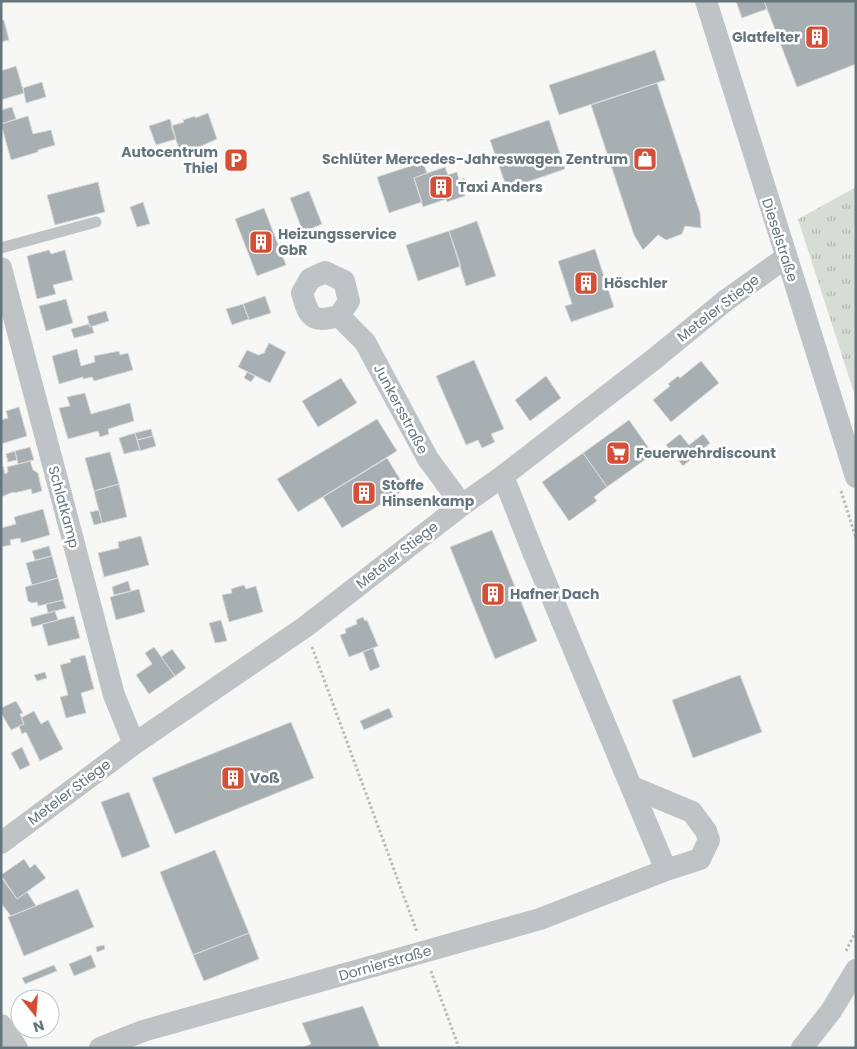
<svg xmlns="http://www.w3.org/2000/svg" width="857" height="1049" viewBox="0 0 857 1049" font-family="Poppins,sans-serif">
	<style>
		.grass { fill: url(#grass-tufts) }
		.building { fill: #a7afb3; stroke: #d9d9d7 }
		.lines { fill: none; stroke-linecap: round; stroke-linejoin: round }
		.path { stroke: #b9bcbe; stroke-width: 3; stroke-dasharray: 2.5 2.5; stroke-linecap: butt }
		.service { stroke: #bfc3c6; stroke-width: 11 }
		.minor { stroke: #bfc3c6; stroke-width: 22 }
		.labels { text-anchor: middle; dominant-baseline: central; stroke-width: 5; stroke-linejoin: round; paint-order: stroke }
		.poi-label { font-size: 14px; font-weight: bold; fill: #65757d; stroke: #fff; text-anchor: start }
		.street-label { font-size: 14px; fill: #65757d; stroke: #fff }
	</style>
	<defs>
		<pattern id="grass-tufts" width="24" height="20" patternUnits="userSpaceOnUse" patternTransform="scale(1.25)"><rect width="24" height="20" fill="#d7dcd4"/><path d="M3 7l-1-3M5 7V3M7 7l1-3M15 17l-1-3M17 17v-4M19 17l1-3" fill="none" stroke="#b2b7b1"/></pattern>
	</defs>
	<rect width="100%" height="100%" fill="#f7f7f5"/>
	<path class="grass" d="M856,187V399L798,219Z"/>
	<path class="building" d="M736,1H764L767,9L742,18Z
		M764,1H856V64L797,87Z
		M4,20L9,40L1,42V21Z
		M655,50L665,80L559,115L549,85Z
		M16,66L24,93L1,100V71Z
		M42,82L46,97L26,103L23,88Z
		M657,83L700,213L701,228L685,226L682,234L666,240L658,235L643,250L634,235L591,105Z
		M12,107L16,119L1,124V110Z
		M208,113L217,139L192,150L191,147L180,151L171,126L184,122L183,120L195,116V118Z
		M28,116L33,134L51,130L55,145L38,150V152L11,160L1,124Z
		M170,119L176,139L156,145L149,126Z
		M549,120L565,169L507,189L490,140Z
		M423,162L427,173L414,178L422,202L389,213L377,177Z
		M445,167L448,175L457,172L459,180L464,178L467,187L462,188L465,196L447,202L446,199L423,207L414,178Z
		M98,182L105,212L55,225L47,195Z
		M309,191L322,224L303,232L290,198Z
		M143,202L150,224L137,227L130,207Z
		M264,208L286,265L257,276L235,219Z
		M477,221L496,276L466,286L449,231Z
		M449,231L461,266L418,281L406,245Z
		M595,249L614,307L571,322L565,306L572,304L558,261Z
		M49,250L51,254L65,250L73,280L53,285L56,294L37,299L27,256Z
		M265,296L271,313L249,320L243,304Z
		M66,299L73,323L46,331L39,306Z
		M243,304L249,319L232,325L226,309Z
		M106,311L109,321L90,327L87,316Z
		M89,324L90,327L92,326L94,333L74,338L71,329Z
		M269,343L286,352L270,383L238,367L247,350L258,355L264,353Z
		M77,349L81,366L95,362L94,356L119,351L120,355L128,353L133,370L101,379L94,381L92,377L83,379V377L59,384L52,356Z
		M474,360L504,429L491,434L495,442L482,448L478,440L466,445L436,376Z
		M701,361L719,383L671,422L653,400L670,386L668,384L678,376L680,378Z
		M247,372L255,376L251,382L244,378Z
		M546,376L561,398L530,421L515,400Z
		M341,378L357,403L318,427L302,401Z
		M85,393L91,414L130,403L134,421L108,429L109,434L100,437L98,431L68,439L59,408L70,406L67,397Z
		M19,407L27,436L1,444V420L8,418L6,411Z
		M377,419L397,451L298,512L277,479Z
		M629,420L653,454L607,487L583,453Z
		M151,429L153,436L137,440L135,433Z
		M135,433L140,450L124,454L119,438Z
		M680,434L689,445L703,434L710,443L683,466L666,445Z
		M153,436L156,446L140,451L137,440Z
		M30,447L34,460L18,464L15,451Z
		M15,451L17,460L8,462L6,454Z
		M110,452L119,484L94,491L85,458Z
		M583,453L607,487L594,497L597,501L569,521L542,482Z
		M387,458L406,489L342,528L323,497Z
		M30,461L33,470L38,473L42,491L32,494L31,489L14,493L13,492L1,497V467L3,466L5,474L8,472L7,467Z
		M119,484L127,517L102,523L94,491Z
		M43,509L50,535L21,543L20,538L10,540L11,545L1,547V528L16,524L14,517Z
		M99,510L102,523L94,525L90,512Z
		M492,530L537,641L495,659L450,547Z
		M141,536L149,565L104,577L98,553L119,548L118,542Z
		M49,546L52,556L35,560L32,551Z
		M52,556L58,578L32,585L26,563Z
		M58,578L64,600L38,606L37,602L32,603L28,601L25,587Z
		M128,581L131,591L114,595L112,587Z
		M244,585L246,589L256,586L263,612L229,622L222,595L232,593L231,589Z
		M139,589L145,612L116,620L110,597Z
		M63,600L66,608L48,613L46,604Z
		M55,611L58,620L32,627L30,618Z
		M74,616L80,638L48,646L42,624Z
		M363,617L365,621L367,620L378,646L349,657L340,635L346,633L345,629L357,624L356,620Z
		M221,620L227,641L215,643L209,623Z
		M154,647L175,676L149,694L136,675L152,664L145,653Z
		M373,648L380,667L370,671L363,652Z
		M172,649L186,668L175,676L161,657Z
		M85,655L94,689L81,693L86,713L66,718L60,697L68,695L60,665L71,662L70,659Z
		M45,672L47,678L37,681L34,675Z
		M740,675L762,732L693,758L672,700Z
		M16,701L23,713L20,714L24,724L11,730L1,713V708Z
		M389,708L393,717L364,730L360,721Z
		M34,711L41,724L48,720L63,749L40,761L26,732L22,734L19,726L24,724L21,718Z
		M291,722L314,778L175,834L152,778Z
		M22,747L30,765L20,770L11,753Z
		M129,792L150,847L122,858L101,802Z
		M215,850L249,933L193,955L160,872Z
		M24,859L30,868L35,864L46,878L17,899L1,875Z
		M1,877L17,899L27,892L36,906L11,916L1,903Z
		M78,889L94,927L24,956L8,917Z
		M249,933L259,959L204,981L193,955Z
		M104,945L105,949L97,952L96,947Z
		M91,955L96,967L74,976L69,964Z
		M54,965L57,971L25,984L22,978Z
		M363,1006L380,1048H301L311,1044L302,1023Z"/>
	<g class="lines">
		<path class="path" d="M841,491L856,538
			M312,647L417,932
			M846,951L856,931
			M431,971L459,1048"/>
		<path class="service" d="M1,248L96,222"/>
		<path class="minor" d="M706,1L856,477
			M1,268L114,695L134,744
			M339,316C312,323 309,318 302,293L310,279L325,272L344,281L349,301L339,316L365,342L428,459L462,505
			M503,476L533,552L666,870L700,859L709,840L706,831L692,812L632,787
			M1,843L134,744L305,627L462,505L503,476L653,360L725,301L785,258
			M1,1025L17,1048
			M100,1048L143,1031L540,919L666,870
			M802,1048L831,1011L856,970"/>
	</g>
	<defs>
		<g id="building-square" transform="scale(1.25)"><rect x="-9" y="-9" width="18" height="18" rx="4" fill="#d54f37" stroke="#fff"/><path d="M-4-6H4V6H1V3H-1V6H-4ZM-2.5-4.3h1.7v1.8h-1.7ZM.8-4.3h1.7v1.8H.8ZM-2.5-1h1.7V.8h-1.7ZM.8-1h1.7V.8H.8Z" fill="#fff"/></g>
		<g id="shop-square" transform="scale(1.25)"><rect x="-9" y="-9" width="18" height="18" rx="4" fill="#d54f37" stroke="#fff"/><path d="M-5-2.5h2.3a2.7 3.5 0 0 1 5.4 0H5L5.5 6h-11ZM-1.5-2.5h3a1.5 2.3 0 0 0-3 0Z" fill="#fff"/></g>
		<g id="parking-square" transform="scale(1.25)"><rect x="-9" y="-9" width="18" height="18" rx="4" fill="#d54f37" stroke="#fff"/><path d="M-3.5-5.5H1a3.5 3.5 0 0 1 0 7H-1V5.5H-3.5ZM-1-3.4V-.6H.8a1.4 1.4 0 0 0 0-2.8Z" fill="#fff"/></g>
		<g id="supermarket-square" transform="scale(1.25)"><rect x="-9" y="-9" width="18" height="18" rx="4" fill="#d54f37" stroke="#fff"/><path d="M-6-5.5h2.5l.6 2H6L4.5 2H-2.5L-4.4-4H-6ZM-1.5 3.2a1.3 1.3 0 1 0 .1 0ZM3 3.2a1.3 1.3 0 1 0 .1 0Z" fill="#fff"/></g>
	</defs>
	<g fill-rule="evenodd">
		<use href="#building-square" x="817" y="37"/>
		<use href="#shop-square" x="645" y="159"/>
		<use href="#parking-square" x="236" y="160"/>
		<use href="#building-square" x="441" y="187"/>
		<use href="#building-square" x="261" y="242"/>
		<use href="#building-square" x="586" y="283"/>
		<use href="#supermarket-square" x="618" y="453"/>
		<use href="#building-square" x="364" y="493"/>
		<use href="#building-square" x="493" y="594"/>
		<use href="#building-square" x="233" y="778"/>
	</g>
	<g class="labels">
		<g class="poi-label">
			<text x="800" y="37" text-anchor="end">Glatfelter</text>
			<text x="218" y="152" text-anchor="end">Autocentrum<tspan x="218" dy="16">Thiel</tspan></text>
			<text x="628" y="159" text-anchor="end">Schlüter Mercedes-Jahreswagen Zentrum</text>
			<text x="458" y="187">Taxi Anders</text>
			<text x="278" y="234">Heizungsservice<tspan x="278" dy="16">GbR</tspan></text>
			<text x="604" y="283">Höschler</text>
			<text x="636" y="453">Feuerwehrdiscount</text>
			<text x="382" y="485">Stoffe<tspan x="382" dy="16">Hinsenkamp</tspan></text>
			<text x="510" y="594">Hafner Dach</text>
			<text x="250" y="778">Voß</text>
		</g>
		<g class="street-label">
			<text transform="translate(780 240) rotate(72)">Dieselstraße</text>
			<text transform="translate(718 308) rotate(-38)">Meteler Stiege</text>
			<text transform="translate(401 409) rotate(62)">Junkersstraße</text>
			<text transform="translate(64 507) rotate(75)">Schlatkamp</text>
			<text transform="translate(397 555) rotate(-38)">Meteler Stiege</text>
			<text transform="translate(69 792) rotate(-37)">Meteler Stiege</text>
			<text transform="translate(385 963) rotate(-16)">Dornierstraße</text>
		</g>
	</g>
	<rect width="857" height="1049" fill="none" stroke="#65757d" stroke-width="5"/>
	<g transform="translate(35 1014) rotate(163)"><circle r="24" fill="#ffffff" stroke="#c1c8cb"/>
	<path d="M0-4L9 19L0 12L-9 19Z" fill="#d54f37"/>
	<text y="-8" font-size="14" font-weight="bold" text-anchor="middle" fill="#65757d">N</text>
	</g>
</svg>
